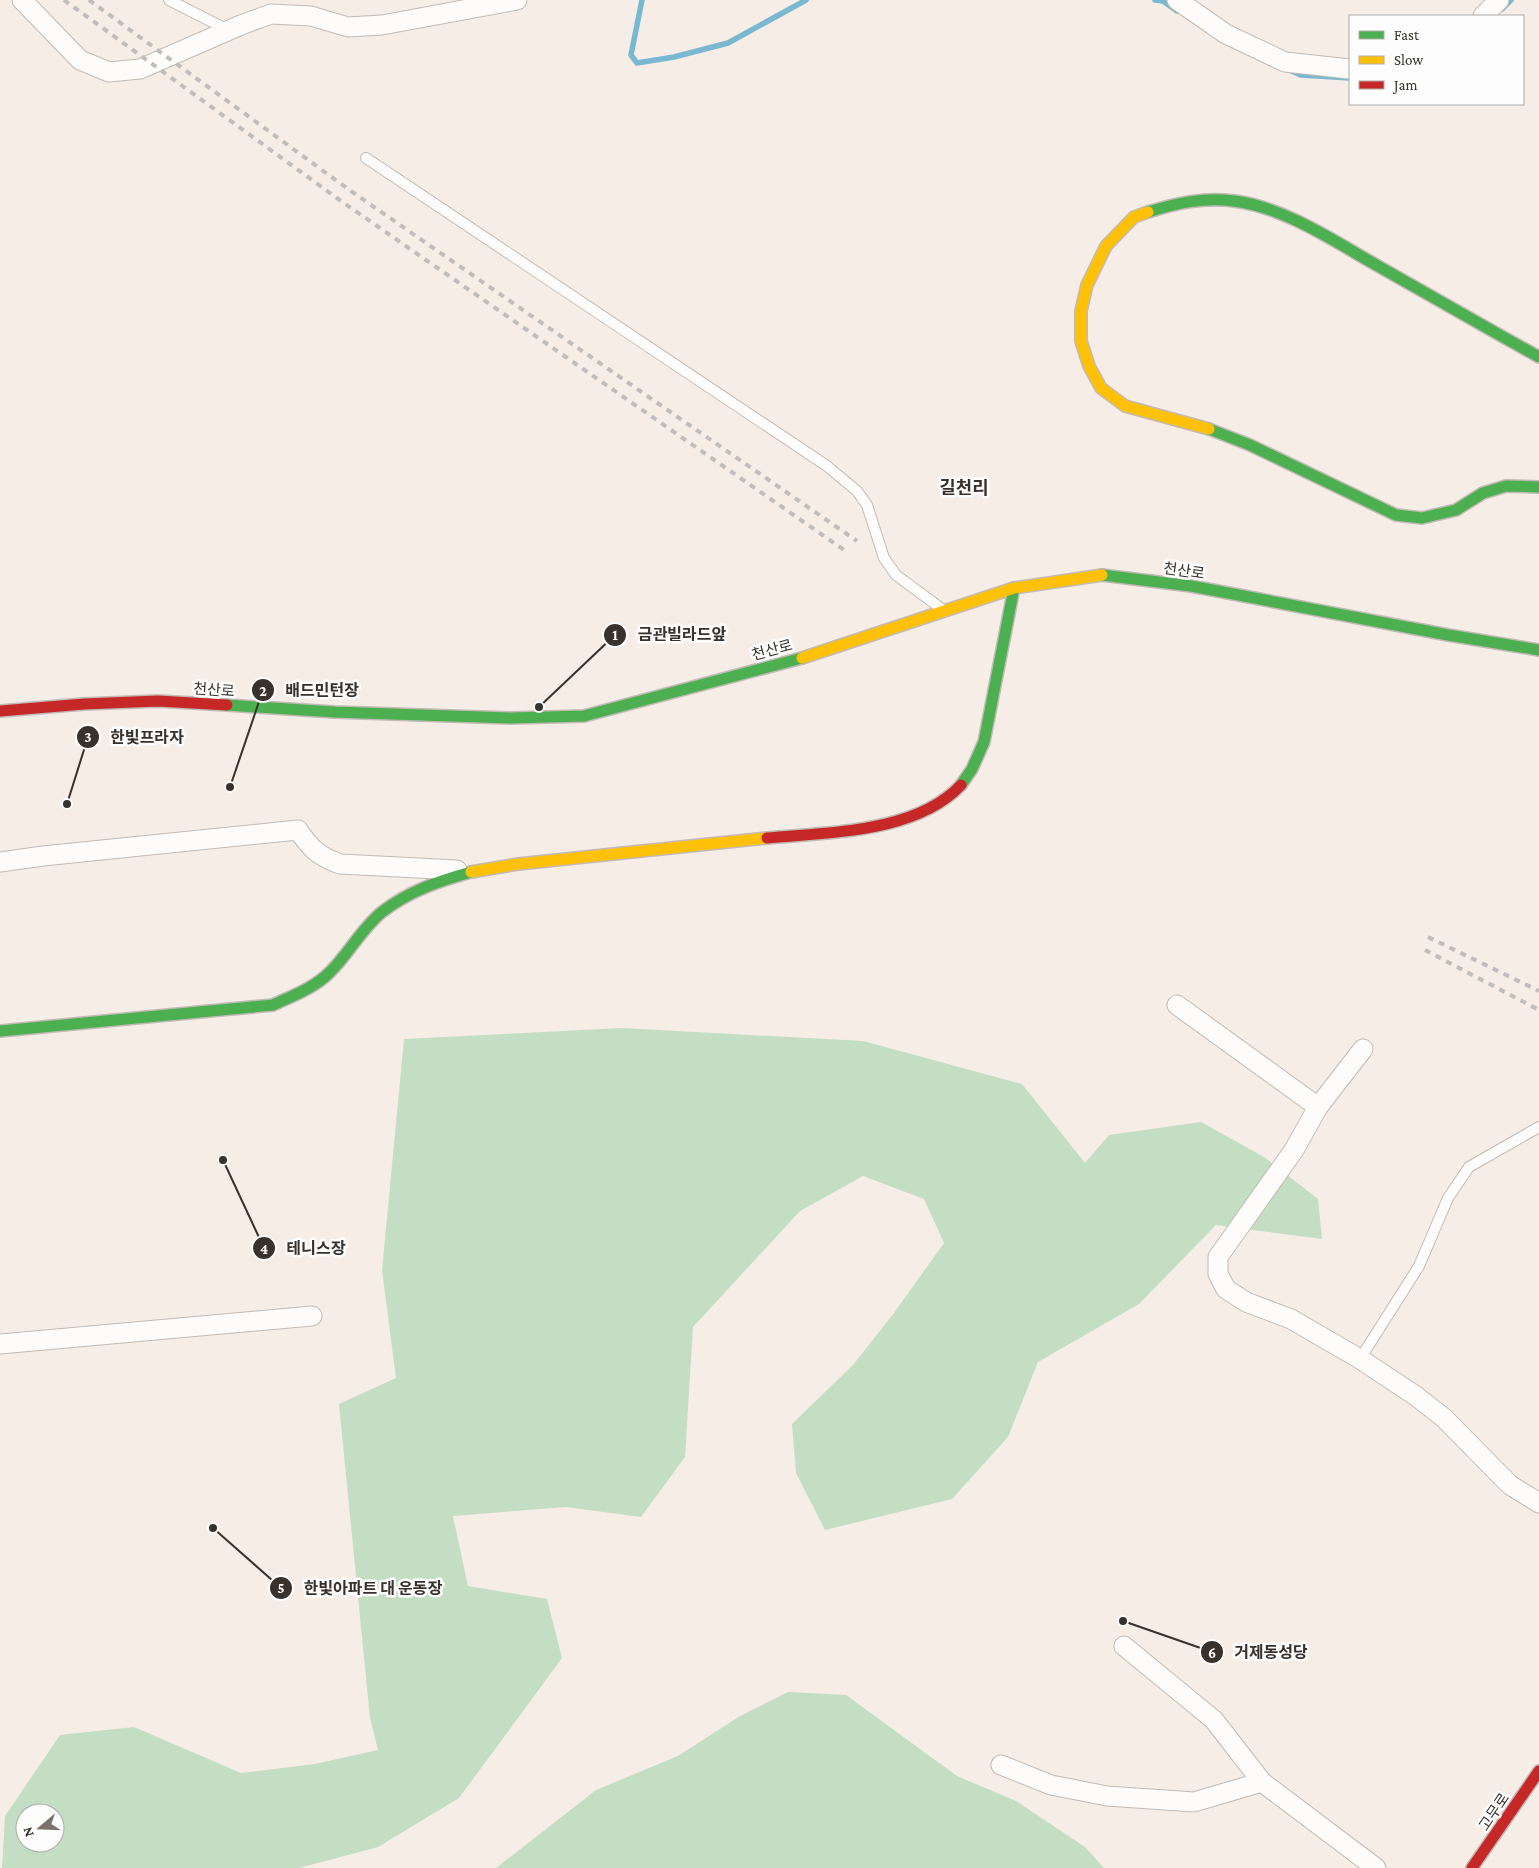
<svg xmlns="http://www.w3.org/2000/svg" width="1539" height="1868" viewBox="0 0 1539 1868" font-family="'Crimson Pro','Noto Sans KR',serif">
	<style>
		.green { fill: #c3dec2; fill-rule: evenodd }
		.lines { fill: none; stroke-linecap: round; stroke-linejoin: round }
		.stream { stroke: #79b8d0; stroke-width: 5.5 }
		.lane-casing { stroke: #c2bab5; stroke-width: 12 }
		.street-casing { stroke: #c2bab5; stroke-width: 21 }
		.fast-casing { stroke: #c2bab5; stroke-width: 14 }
		.slow-casing { stroke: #c2bab5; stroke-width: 14 }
		.jam-casing { stroke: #c2bab5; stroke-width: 14 }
		.lane { stroke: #fefcfb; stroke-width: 10 }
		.street { stroke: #fefcfb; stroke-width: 19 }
		.fast { stroke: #4caf50; stroke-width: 11 }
		.slow { stroke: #ffc107; stroke-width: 11 }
		.jam { stroke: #c62828; stroke-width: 11 }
		.rail { stroke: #c0bdbc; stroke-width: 4; stroke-dasharray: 6 6; stroke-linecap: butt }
		.labels { text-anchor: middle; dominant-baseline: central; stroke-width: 5; stroke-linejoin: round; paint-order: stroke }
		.street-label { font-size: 15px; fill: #38312c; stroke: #fdfdfd }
		.quarter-label { font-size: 18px; font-weight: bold; fill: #38312c; stroke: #fdfdfd }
		.leader { fill: none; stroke: #38312c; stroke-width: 2 }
		.callout-dot { fill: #38312c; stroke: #fdfdfd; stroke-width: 2 }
		.mark-label { font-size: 15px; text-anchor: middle; font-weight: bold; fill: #fff }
		.callout-label { font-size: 16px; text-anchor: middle; font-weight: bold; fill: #38312c; stroke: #fdfdfd; stroke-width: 5; stroke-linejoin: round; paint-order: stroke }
	</style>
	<rect width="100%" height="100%" fill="#f6ede7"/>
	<path class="green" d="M622,1028L863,1041L1022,1084L1085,1163L1109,1135L1201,1122L1264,1157L1318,1199L1322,1239L1216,1225L1139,1304L1038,1362L1008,1437L952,1499L825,1530L796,1473L792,1424L853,1365L894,1313L944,1243L924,1199L863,1176L800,1211L693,1327L685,1457L641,1517L566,1507L453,1516L468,1586L547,1599L562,1658L459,1798L378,1847L299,1868H2L5,1816L60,1735L134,1727L241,1773L315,1764L378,1750L370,1718L339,1404L396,1378L382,1270L404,1039ZM25,1813H55V1843H25Z
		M788,1692L846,1695L957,1776L1016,1801L1085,1847L1104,1868H496L596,1790L678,1756L740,1716Z"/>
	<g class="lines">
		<path class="stream" d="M642,0L631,55L637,63L674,57L728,43L806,0
			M1155,0L1163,1L1177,11
			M1502,9L1511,0
			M1289,70L1301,75L1350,78"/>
		<g class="lane-casing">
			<path id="lane" d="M169,0L228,30
				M366,158L827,466L857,491L867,505L884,558L896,575L942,609
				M1360,1359L1419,1266L1448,1198L1469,1167L1539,1127"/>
		</g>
		<g class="street-casing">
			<path id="street" d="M22,0L80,60L109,72L140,69L241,25L271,14L311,16L348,27L382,25L517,0
				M1177,0L1226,34L1285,62L1350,69
				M1483,16L1499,0
				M0,862L43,856L298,830C311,849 318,856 340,864L457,870
				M1177,1005L1318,1107
				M1363,1049L1318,1107L1294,1150L1218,1257V1274L1226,1289L1246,1302L1291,1319L1360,1359L1416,1396L1444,1418L1510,1485L1539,1503
				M0,1344L312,1316
				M1124,1646L1214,1720L1262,1782L1376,1868
				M1001,1765L1051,1785L1107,1796L1194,1802L1262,1782"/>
		</g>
		<g class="fast-casing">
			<path id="fast" d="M1148,212C1177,203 1204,197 1234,201C1284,207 1334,241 1378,266C1431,296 1485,327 1539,357
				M1209,429L1250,445L1396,515L1422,518L1456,510L1483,493L1506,486L1539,487
				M1102,575L1191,586L1448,635L1539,650
				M227,705L334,712L510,718L584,716L802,658
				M961,785L972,769L984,742L1014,588
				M0,1031L273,1005C292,996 314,988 329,973C348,955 361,929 382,912C409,891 439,881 471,872"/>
		</g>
		<g class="slow-casing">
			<path id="slow" d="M1148,212L1134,217L1106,246L1087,285L1081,311V341L1089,366L1101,388L1125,406L1209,429
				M802,658L1014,588L1102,575
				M471,872L518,864L767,838"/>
		</g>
		<g class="jam-casing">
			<path id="jam" d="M0,711L84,704L158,701L227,705
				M767,838C829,832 916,833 961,785
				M1472,1868L1539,1771"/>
		</g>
		<use href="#lane" class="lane"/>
		<use href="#street" class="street"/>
		<use href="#fast" class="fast"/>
		<use href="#slow" class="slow"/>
		<use href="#jam" class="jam"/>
		<path class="rail" d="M64,0L341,201L847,552
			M89,0L348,189L857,541
			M1428,937L1539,991
			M1425,950L1539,1010"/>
	</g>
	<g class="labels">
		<g class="street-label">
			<text transform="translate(1184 571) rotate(8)">천산로</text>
			<text transform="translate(772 650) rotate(-15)">천산로</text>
			<text transform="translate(214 690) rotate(4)">천산로</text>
			<text transform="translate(1494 1812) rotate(-56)">고무로</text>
		</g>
		<g class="quarter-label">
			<text x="964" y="488">길천리</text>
		</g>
	</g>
	<path class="leader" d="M539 707L615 635M230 787L263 690M67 804L88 737M223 1160L264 1248M213 1528L281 1588M1123 1621L1212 1652"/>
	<g class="callout-dot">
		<circle cx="539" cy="707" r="5"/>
		<circle cx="230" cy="787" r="5"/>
		<circle cx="67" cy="804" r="5"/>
		<circle cx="223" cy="1160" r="5"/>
		<circle cx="213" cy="1528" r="5"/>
		<circle cx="1123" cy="1621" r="5"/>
		<circle cx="615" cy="635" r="12"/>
		<circle cx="263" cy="690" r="12"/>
		<circle cx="88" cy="737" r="12"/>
		<circle cx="264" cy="1248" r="12"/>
		<circle cx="281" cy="1588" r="12"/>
		<circle cx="1212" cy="1652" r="12"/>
	</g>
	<g class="mark-label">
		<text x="615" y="640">1</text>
		<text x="263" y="696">2</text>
		<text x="88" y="742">3</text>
		<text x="264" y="1254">4</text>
		<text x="281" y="1593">5</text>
		<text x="1212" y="1658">6</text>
	</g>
	<g class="callout-label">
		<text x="682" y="640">금관빌라드앞</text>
		<text x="322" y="696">배드민턴장</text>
		<text x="147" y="743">한빛프라자</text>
		<text x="316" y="1254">테니스장</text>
		<text x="373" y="1594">한빛아파트 대 운동장</text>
		<text x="1271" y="1658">거제동성당</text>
	</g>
	<rect x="1349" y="15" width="175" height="90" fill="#fdfdfd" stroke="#aeaba9"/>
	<rect x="1359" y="31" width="25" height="8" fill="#4caf50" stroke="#aeaba9"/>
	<text x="1394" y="40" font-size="15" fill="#38312c">Fast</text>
	<rect x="1359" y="56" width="25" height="8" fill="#ffc107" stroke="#aeaba9"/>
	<text x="1394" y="65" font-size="15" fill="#38312c">Slow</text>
	<rect x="1359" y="81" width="25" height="8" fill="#c62828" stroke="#aeaba9"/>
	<text x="1394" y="90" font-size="15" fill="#38312c">Jam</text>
	<g transform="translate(40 1828) rotate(251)"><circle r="24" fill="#fdfdfd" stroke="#aeaba9"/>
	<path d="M0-4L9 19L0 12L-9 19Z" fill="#7a736d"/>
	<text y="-8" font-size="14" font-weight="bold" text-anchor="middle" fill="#38312c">N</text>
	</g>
</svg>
